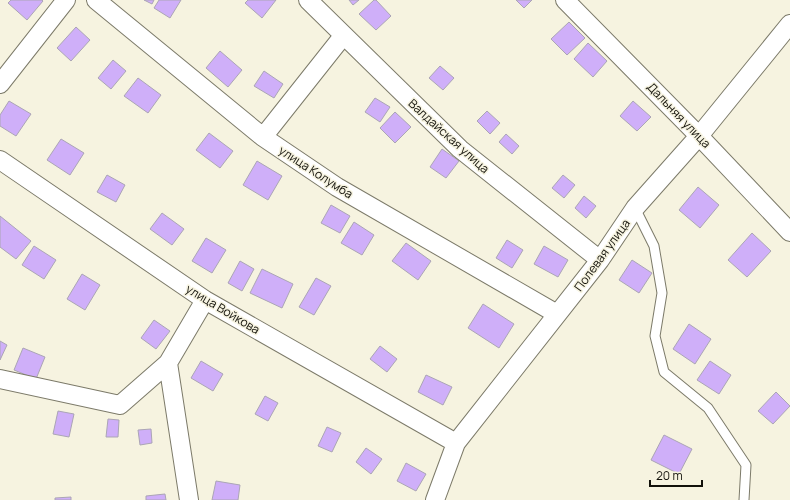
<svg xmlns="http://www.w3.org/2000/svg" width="790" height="500" viewBox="0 0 790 500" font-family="Manrope,sans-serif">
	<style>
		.building { fill: #cfaff9; stroke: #aba5b5 }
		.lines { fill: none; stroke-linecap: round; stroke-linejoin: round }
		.service-casing { stroke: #7c7a69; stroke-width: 11 }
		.minor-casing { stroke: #7c7a69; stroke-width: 20 }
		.service { stroke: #fff; stroke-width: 9 }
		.minor { stroke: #fff; stroke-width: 18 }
		.labels { text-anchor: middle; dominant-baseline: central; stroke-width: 3; stroke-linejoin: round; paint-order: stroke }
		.street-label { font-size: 12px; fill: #12110a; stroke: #f6f3e0 }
	</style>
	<rect width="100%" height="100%" fill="#f6f3e0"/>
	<path class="building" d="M11,0H42L43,1L27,20L8,3Z
		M144,0H154L152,4Z
		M159,0H181L170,18L154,8Z
		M248,0H276L262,18L245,3Z
		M349,0H359L353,5Z
		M374,0H376L391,16L376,30L359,14Z
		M516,0H532L524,8Z
		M569,22L585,38L567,55L551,39Z
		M76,27L90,40L71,61L57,48Z
		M588,43L607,61L593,77L574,59Z
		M220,51L242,70L228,87L206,68Z
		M113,60L126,71L111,89L98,78Z
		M440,66L454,78L443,90L429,78Z
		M264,71L283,84L274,98L254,86Z
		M138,78L161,95L148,113L124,96Z
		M375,98L390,107L380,122L365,112Z
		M9,101L31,114L16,136L0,126V115Z
		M633,101L651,117L637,131L620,116Z
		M487,111L500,123L490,134L477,121Z
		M395,112L411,127L395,143L380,128Z
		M209,133L233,151L220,168L196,150Z
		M506,134L519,146L512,154L499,142Z
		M61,139L84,153L70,175L47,160Z
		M442,149L459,161L446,178L430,167Z
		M257,161L282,176L268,200L243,185Z
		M107,175L125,185L116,202L97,192Z
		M563,175L575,185L564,198L552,188Z
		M698,187L719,205L700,228L679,210Z
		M584,196L596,206L586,218L575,208Z
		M331,205L350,216L340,233L321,223Z
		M162,213L184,229L172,245L150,229Z
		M0,216L31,241L16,259L0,247Z
		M354,222L374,235L362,255L341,243Z
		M752,233L771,251L747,277L728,260Z
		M206,238L226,250L212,273L192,261Z
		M507,240L523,250L512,268L496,258Z
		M406,243L431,261L418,280L392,261Z
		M34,246L56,260L44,279L22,265Z
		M544,246L568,260L558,277L534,264Z
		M632,260L652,273L639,293L619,280Z
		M240,261L254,269L242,291L228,283Z
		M262,269L293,284L282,308L250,293Z
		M82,274L100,285L85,310L67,299Z
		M316,278L331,286L314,315L299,307Z
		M483,304L514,324L499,348L468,328Z
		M154,320L170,331L156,349L141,338Z
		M689,324L711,339L695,364L673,349Z
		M0,341L7,345L0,360Z
		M380,346L397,359L387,372L370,359Z
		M23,348L45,357L36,379L14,370Z
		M201,361L223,374L213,391L191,378Z
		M710,361L731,375L719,394L697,380Z
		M426,375L452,387L443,405L418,392Z
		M776,392L790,406L773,424L758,411Z
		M265,396L278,403L268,421L255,414Z
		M58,411L74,414L69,437L53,434Z
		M108,419L119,420L118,437H106Z
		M327,427L341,433L332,452L318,446Z
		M151,429L152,443L140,445L138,430Z
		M664,435L692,449L679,474L651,460Z
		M366,448L382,459L371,474L356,462Z
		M406,463L426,474L416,491L397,481Z
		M216,481L240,485L238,500H212Z
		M165,494L166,500H146V496Z
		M71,497V500H55V498Z"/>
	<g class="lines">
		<g class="service-casing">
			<path id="service" d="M635,208L654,246L662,293L655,336L664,372L708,408L746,465L744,500"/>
		</g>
		<g class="minor-casing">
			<path id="minor" d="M96,0L263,137L337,187L557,314
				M308,0L460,149L600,260
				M565,0L699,136L790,232
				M0,84L66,0
				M263,137L343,36
				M0,160L205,300L456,443
				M0,379L120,405L168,363
				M189,500L168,363L205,300
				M435,500L456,443L600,260L635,208L699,136L790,24"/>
		</g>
		<use href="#service" class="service"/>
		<use href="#minor" class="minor"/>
	</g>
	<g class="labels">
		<g class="street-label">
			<text transform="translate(679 115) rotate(46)">Дальняя улица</text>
			<text transform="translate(449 136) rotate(42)">Валдайская улица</text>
			<text transform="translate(316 172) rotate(33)">улица Колумба</text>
			<text transform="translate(602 255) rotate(-54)">Полевая улица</text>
			<text transform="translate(223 309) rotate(31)">улица Войкова</text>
		</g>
	</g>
	<path d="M650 480v6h52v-6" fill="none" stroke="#12110a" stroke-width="2"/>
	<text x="656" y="480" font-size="12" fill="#12110a" stroke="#f6f3e0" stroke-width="3" paint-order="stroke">20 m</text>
</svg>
